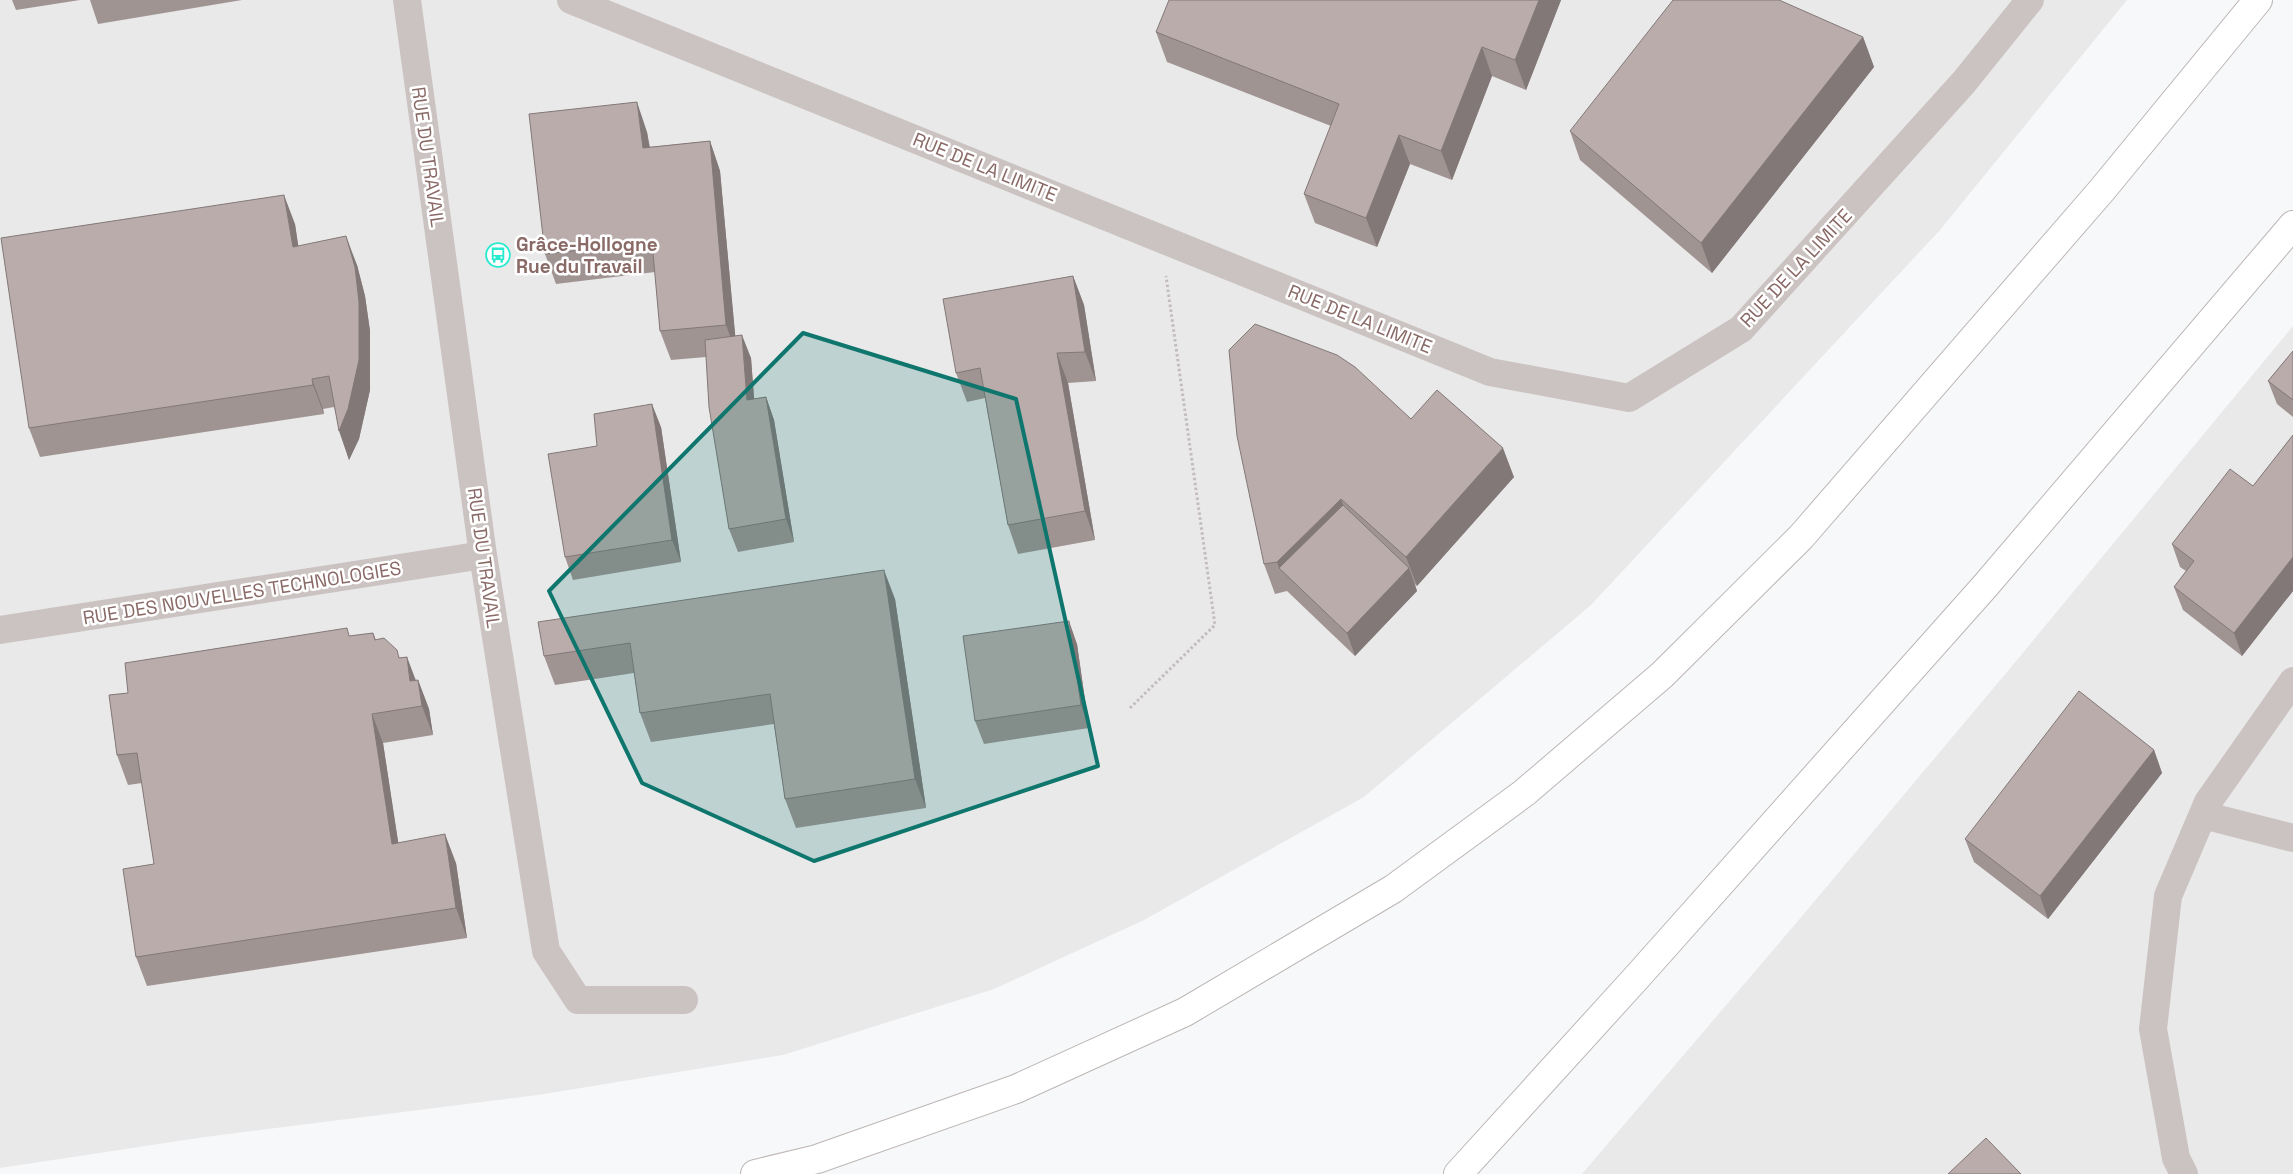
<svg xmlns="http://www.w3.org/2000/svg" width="2293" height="1174" viewBox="0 0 2293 1174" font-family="'Space Grotesk',sans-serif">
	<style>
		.built { fill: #eae9ea }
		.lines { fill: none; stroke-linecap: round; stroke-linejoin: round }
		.highway-casing { stroke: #bdb6b5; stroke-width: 30 }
		.path { stroke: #c2bdbc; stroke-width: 3; stroke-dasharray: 2.5 2.5; stroke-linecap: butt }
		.minor { stroke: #cbc3c2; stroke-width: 28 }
		.highway { stroke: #fff; stroke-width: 28 }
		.wall { fill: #a09493 }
		.shaded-wall { fill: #827878 }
		.building { fill: #baacab; stroke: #827878 }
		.marked { fill: #0f766e; fill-opacity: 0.2; stroke: #0f766e; stroke-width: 4; stroke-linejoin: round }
		.labels { text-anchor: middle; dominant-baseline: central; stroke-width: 5; stroke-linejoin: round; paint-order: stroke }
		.street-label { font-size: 19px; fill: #896a67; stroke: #fff }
		.poi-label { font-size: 19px; font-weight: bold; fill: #896a67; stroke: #fff; text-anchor: start }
	</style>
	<rect width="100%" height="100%" fill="#f7f8fa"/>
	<path class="built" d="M0,0H2127L1940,230L1591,605L1364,797L1144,920L994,989L783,1055L538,1095L205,1137L0,1168Z
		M2293,326V1174H1582L1797,922L2012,666Z"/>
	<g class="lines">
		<g class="highway-casing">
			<path id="highway" d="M755,1174L817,1159L1016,1089L1185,1012L1393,889L1524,793L1662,675L1801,537L2102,190L2258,0
				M1458,1174L1638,976L1986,585L2293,225"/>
		</g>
		<path class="path" d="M1130,708L1215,625L1166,276"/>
		<path class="minor" d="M407,0L483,555L546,951L578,1000H684
			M571,0L1490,372L1629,398L1741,329L1964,82L2030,0
			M0,630L483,555
			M2203,815L2293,838
			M2184,1174L2176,1158L2153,1029L2168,896L2208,802L2293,681"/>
		<use href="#highway" class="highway"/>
	</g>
	<path class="wall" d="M12,0H80L16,10Z
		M90,0H242L98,24Z
		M1561,0L1526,90L1492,76L1452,180L1410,164L1377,247L1315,223L1304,194L1331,126L1167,62L1156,32Z
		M1863,37L1874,67L1712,273L1580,160L1570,131Z
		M647,132L650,147L710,141L720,171L735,336L751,358L754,399L766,397L774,420L794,542L738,552L729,529L706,357L671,360L660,331L655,272L556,284L545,254Z
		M295,224L298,246L357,265L365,296L370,331V390L359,439L349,460L334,407L323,409L324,414L40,457L29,428Z
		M1073,276L1084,305L1096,381L1068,383L1095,540L1018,554L1008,525L985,398L967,402L956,373Z
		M2293,351V417L2277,404L2268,381Z
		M1411,419L1514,477L1417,586L1415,584L1417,591L1355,656L1287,591L1275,594L1264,564Z
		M661,427L681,562L573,580L565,557L597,446Z
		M2293,435V591L2242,656L2183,610L2174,587L2186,571L2180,567L2172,544L2253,486Z
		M895,599L926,808L796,828L785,799L774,724L651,742L640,713L634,673L555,685L544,656Z
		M373,633L376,640L400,658L407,657L415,681L418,680L429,709L433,735L383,743L398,843L456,863L467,938L147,986L136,957L154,864L142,783L128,785L117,755L128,693L350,636Z
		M1077,644L1089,728L984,744L975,721Z
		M2154,750L2162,773L2048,919L1974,862L1965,839Z"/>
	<path class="shaded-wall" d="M1539,0H1561L1526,90L1515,60Z
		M1863,37L1874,67L1712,273L1701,243Z
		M1482,47L1492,76L1452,180L1441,151Z
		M637,102L647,132L654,177L643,148Z
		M1399,135L1410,164L1377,247L1366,218Z
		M710,141L720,171L737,354L726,325Z
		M284,195L295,224L303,276L293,247Z
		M346,236L357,265L365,296L370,331V390L359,439L349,460L339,431Z
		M1073,276L1084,305L1096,381L1085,352Z
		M742,335L751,358L756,423L747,400Z
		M1057,353L1068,383L1095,540L1085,511Z
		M312,379L323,409L324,414L313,385Z
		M766,397L774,420L794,542L786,519Z
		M652,404L661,427L681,562L672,540Z
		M1503,448L1514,477L1417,586L1406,557Z
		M1341,499L1351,528L1279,568L1277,562Z
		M2293,557V591L2242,656L2234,633Z
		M1409,568L1417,591L1355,656L1347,633Z
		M884,570L895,599L926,808L915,779Z
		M1069,621L1077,644L1089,728L1081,705Z
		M407,657L418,686L410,681Z
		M418,680L429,709L433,735L422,706Z
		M372,714L383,743L403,873L392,844Z
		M2154,750L2162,773L2048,919L2040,896Z
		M445,834L456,863L467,938L456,908Z"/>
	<path class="building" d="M1169,0H1539L1515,60L1482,47L1441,151L1399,135L1366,218L1304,194L1339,104L1156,32Z
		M1673,0H1779L1863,37L1701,243L1570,131Z
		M637,102L643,148L710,141L726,325L660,331L652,242L545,254L529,114Z
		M284,195L293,247L346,236L355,267L359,302V360L348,409L339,431L329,376L312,379L313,385L29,428L1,238Z
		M1073,276L1085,352L1057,353L1085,511L1008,525L980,368L956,373L943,299Z
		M1255,324L1337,355L1355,367L1411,419L1437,390L1503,448L1406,557L1341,499L1277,562L1264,564L1237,436L1229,350Z
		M742,335L747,400L766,397L786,519L729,529L709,407L705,340Z
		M2293,351V400L2268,381Z
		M652,404L672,540L565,557L548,454L597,446L594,414Z
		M2293,435V557L2234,633L2174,587L2194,561L2172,544L2230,469L2253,486Z
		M1343,505L1409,568L1347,633L1279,568Z
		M884,570L915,779L785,799L770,694L640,713L630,643L544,656L538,622Z
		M1069,621L1081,705L975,721L963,636Z
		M347,628L349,636L373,633L375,640L384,638L397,650L399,658L407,657L410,681L418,680L422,706L372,714L392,844L445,834L456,908L136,957L123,869L154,864L137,753L117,755L109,695L128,693L125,663Z
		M2079,691L2154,750L2040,896L1965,839Z
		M1986,1138L2021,1174H1948Z"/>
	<path class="marked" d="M803,333L1016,399L1098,766L814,861L642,783L549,591Z"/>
	<defs>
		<g id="bus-ring" transform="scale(1.25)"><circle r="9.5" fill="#fff" stroke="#27eace" stroke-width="1.5"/><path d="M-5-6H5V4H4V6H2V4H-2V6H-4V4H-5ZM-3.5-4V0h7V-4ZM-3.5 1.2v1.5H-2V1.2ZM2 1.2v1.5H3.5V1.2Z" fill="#27eace"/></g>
	</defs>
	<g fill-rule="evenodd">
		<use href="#bus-ring" x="498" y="255"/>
	</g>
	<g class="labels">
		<g class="street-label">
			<text transform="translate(428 157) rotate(82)">RUE DU TRAVAIL</text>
			<text transform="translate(985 167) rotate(22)">RUE DE LA LIMITE</text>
			<text transform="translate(1796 268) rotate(-47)">RUE DE LA LIMITE</text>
			<text transform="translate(1360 319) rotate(22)">RUE DE LA LIMITE</text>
			<text transform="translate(484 558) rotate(82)">RUE DU TRAVAIL</text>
			<text transform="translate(242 593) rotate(-9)">RUE DES NOUVELLES TECHNOLOGIES</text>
		</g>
		<g class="poi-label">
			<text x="516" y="244">Grâce-Hollogne<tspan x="516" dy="22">Rue du Travail</tspan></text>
		</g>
	</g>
</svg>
